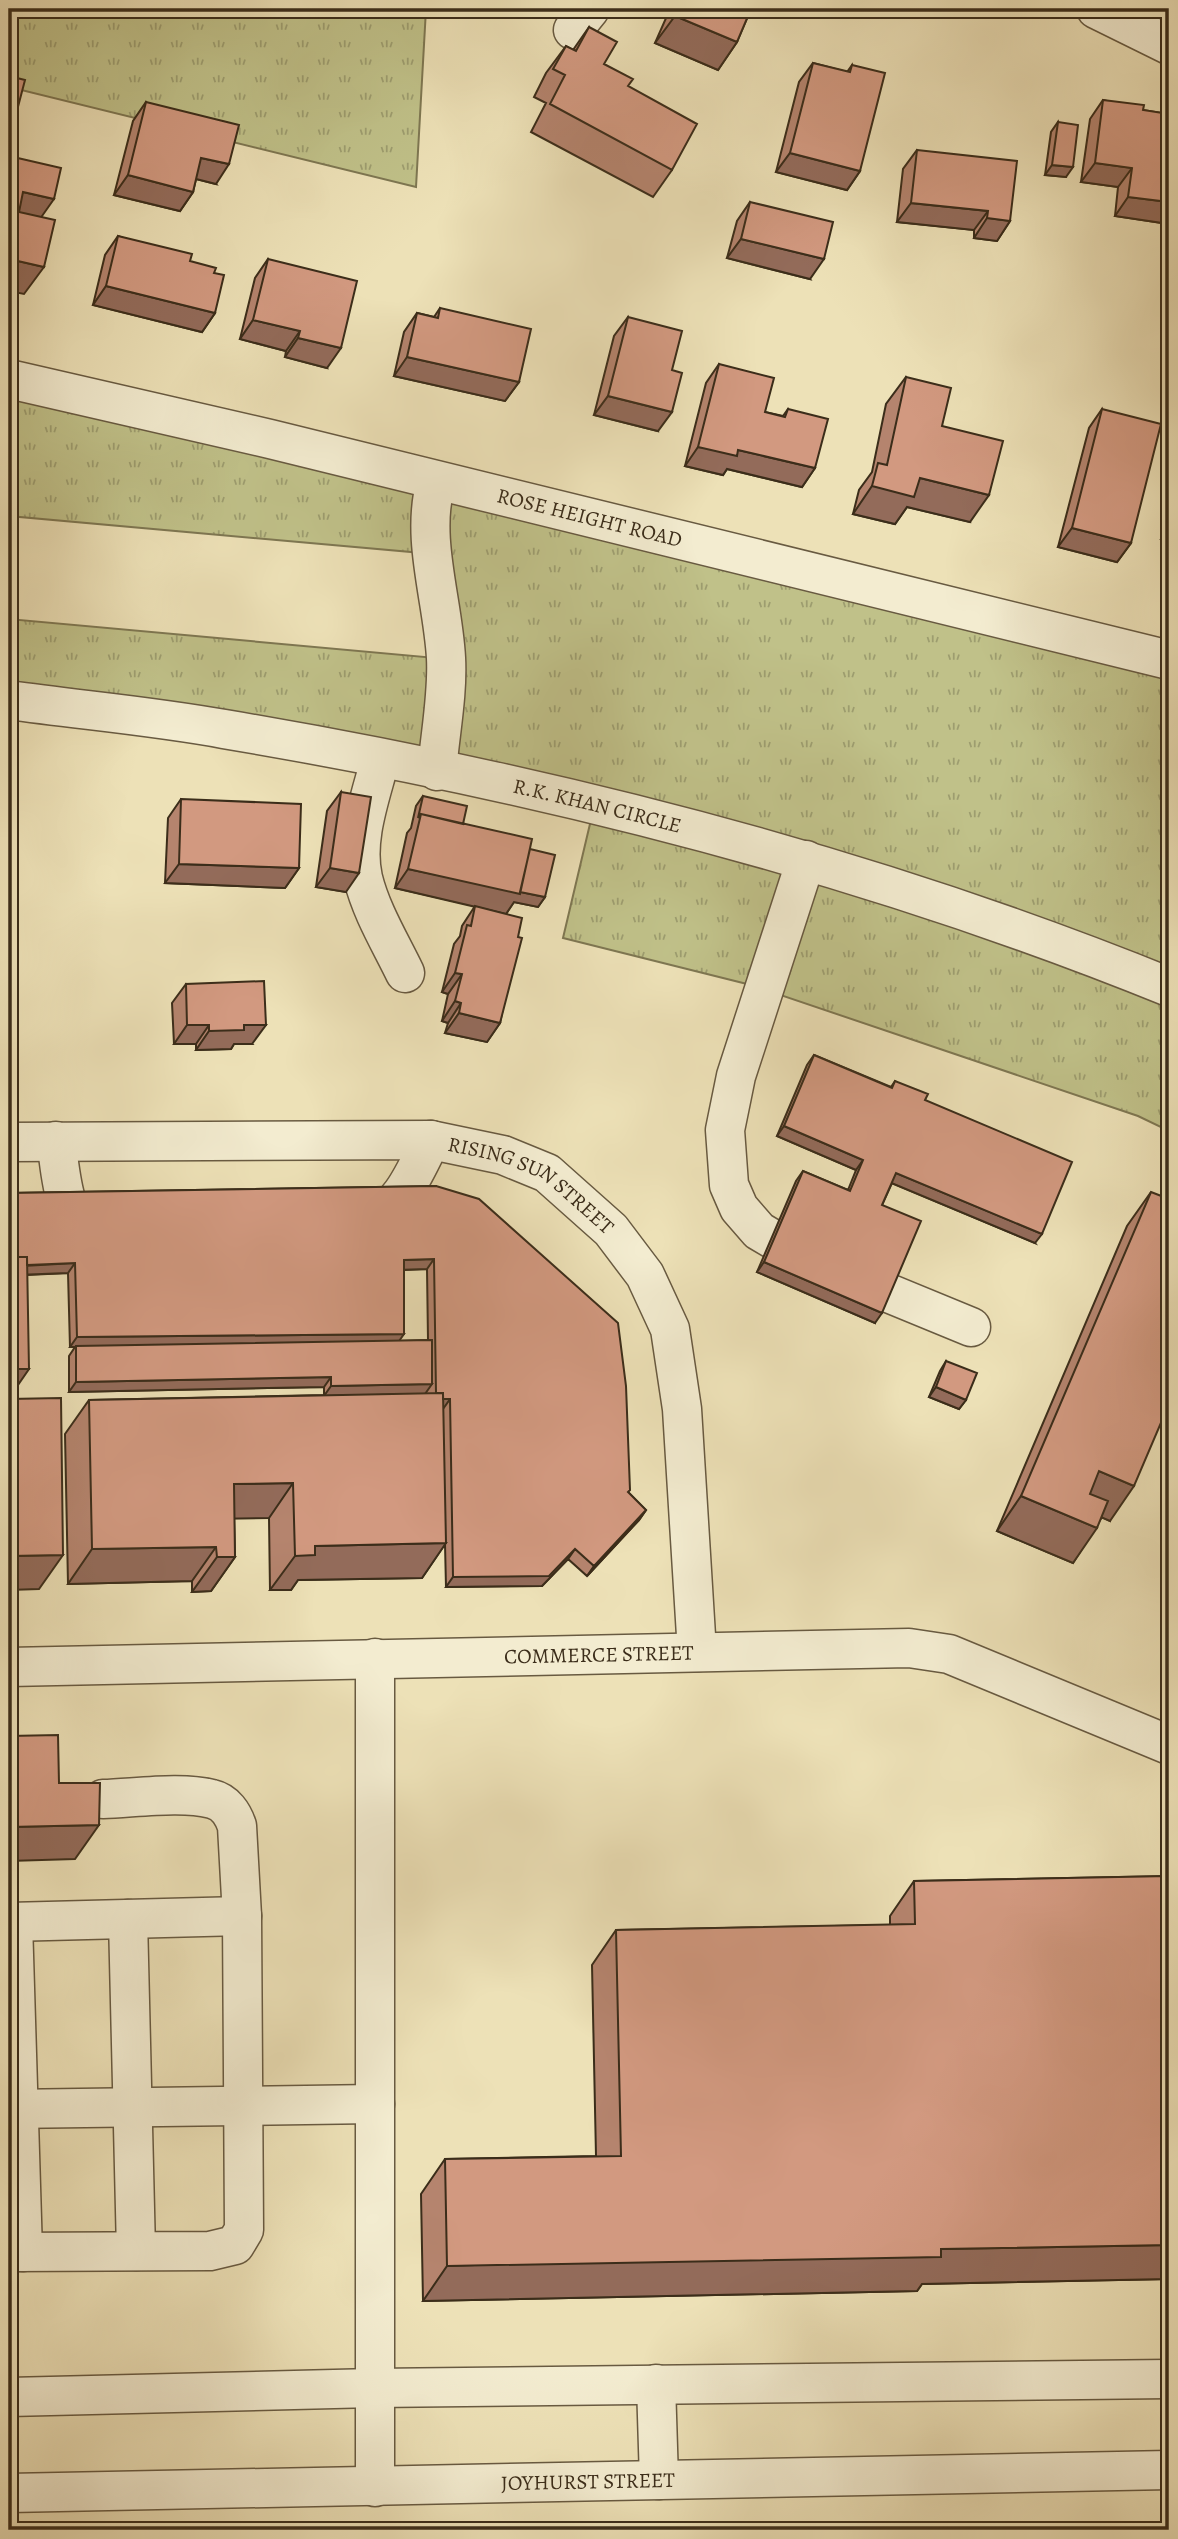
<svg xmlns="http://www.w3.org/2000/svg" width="1178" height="2539" viewBox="0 0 1178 2539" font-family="Alegreya,serif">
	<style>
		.grass { fill: url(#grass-tufts); stroke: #7e7752; stroke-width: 2 }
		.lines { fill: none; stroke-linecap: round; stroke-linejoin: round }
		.minor-casing { stroke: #685a41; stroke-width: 41 }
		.minor { stroke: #f3ecd0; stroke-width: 38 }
		.wall { fill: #b5846e; stroke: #3b2d1a; stroke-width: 2; fill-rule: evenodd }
		.shaded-wall { fill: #936b5a; stroke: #3b2d1a; stroke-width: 2 }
		.building { fill: #d29980; stroke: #3b2d1a; stroke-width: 2 }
		.labels { text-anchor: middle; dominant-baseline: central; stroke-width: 5; stroke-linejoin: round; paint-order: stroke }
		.street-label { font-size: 21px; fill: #3b2d1a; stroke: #f3ecd0 }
	</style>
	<defs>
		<pattern id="grass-tufts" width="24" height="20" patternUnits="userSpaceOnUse" patternTransform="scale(1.75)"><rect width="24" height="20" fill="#c0c189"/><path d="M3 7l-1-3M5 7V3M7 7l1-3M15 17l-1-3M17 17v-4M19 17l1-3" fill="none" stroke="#9d9d6f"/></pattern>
	</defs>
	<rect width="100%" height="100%" fill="#ede1b7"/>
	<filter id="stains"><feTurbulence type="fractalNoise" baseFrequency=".00286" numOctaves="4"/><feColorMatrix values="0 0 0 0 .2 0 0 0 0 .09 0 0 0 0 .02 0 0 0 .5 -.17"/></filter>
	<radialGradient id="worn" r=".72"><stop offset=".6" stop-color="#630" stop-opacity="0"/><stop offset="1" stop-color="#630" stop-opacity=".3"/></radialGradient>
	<path class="grass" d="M9,9H426L416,187L9,87Z
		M9,376L1169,659V1131L1138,1116L751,985L563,938L594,807L9,702V619L446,659L433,554L9,516Z"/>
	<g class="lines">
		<g class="minor-casing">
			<g id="minor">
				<path d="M1096,9L1169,45"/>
				<path d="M573,30L590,9"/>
				<path id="s1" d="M9,379L270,439L1169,660"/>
				<path d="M436,482C420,538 443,600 446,658C448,694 440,734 437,771"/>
				<path id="s2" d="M9,700C80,710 153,716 224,729C546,783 866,864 1169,987"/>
				<path d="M380,760C371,796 354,839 363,878C371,911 390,942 405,973"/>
				<path d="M806,860L736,1076L725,1130L729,1185L739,1208L759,1231L808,1260L971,1327"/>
				<path d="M56,1141C61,1169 61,1223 93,1233"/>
				<path id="s3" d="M9,1142L431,1140L503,1155L547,1173L611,1230L645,1275L670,1329L682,1409L697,1652"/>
				<path d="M369,1223C403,1204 414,1173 431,1140"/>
				<path id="s4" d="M9,1667L909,1648L949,1654L1169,1745"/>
				<path d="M128,1919L136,2251"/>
				<path d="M9,1922L242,1916"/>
				<path d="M13,1922L23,2252"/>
				<path d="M9,2109L375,2104"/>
				<path d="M9,2252L210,2251L235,2245L244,2230L242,1916L237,1826C233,1814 225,1802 212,1799C183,1791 135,1798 103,1799"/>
				<path d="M656,2384L659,2480"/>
				<path d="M9,2397L374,2388L1169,2379"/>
				<path d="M375,2487V1658"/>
				<path id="s5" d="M9,2493L1169,2470"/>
			</g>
		</g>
		<use href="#minor" class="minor"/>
	</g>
	<path class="wall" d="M670,9H751L737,42L718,70L655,43Z
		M589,27L604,64L628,86L672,170L653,197L531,132L546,103L534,97L546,73L566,46L573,50Z
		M813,63L847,72L852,65L860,171L847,190L776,172L799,82Z
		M1103,100L1143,110L1169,114V224L1115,216L1118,187L1081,182L1090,119Z
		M146,102L216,184L196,179L193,192L180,211L114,195L133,121Z
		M1058,122L1066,177L1045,175L1051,132Z
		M917,150L1010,221L997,241L974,238V230L897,222L903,169Z
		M750,202L810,279L727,258L737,221Z
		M118,236L214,273L215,313L202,332L93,305L105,255Z
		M268,259L327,368L285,357L286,351L240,339L255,278Z
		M440,308L519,382L505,401L394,376L404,332L417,313L434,317Z
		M628,317L658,431L594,415L614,336Z
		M719,364L765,412L783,416L788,409L815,468L802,487L727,469L723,475L685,466L706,383Z
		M906,377L942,426L970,522L907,507L895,524L853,514L859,490L872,472L886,404Z
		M1102,409L1131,543L1117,562L1058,547L1089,428Z
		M1169,506V541L1161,539Z
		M341,792L346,892L316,887L327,811Z
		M423,796L463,824L530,849L545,897L538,907L514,902L506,914L479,907L518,937L500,1023L487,1042L445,1033L448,1023L442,1021L448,994L442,992L454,944L460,936L462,926L475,906L395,888L407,833L411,828L416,806Z
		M181,799L299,868L285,888L165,883L168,818Z
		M186,984L252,1044H234L231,1049L196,1050V1044H174L172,1003Z
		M814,1055L891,1087L895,1081L925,1100L1035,1243L892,1183L882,1205L875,1323L757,1272L796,1181L803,1171L848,1190L856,1170L777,1136L807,1065Z
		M436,1186L629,1493L646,1510L639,1520L587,1576L568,1559L542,1586L446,1587L445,1544L422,1578L298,1580L291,1590H270L269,1518H234L235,1557L211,1591L192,1592V1581L68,1584L65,1434L89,1400L324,1395V1387L69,1392V1356L75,1347H70L68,1273L28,1275L9,1193ZM427,1269L428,1340L399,1341L404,1270Z
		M1151,1192L1110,1521L1102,1517L1073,1563L997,1531L1127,1226Z
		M946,1361L966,1400L959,1409L929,1397L940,1371Z
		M1169,1876V2279L922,2284L917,2291L423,2301L421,2194L445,2159L596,2156L592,1965L616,1930L890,1925V1916L914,1881Z"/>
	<path class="shaded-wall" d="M675,16L737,42L718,70L655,43Z
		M9,121L14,122L9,129Z
		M790,153L860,171L847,190L776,172Z
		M201,158L229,164L216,184L188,177Z
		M1095,163L1132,168L1118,187L1081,182Z
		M1052,165L1073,167L1066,177L1045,175Z
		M128,175L193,192L180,211L114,195Z
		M23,192L54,199L35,226L9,221Z
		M1128,197L1169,202V224L1115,216Z
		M911,203L988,211L974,230L897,222Z
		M987,218L1010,221L997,241L974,238Z
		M741,239L824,259L810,279L727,258Z
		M9,259L44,267L24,294L9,291Z
		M106,286L215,313L202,332L93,305Z
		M253,320L300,331L286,351L240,339Z
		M298,338L341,348L327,368L285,357Z
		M407,357L519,382L505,401L394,376Z
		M608,396L672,412L658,431L594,415Z
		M698,447L738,450L815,468L802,487L727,469L723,475L685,466Z
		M920,478L989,495L970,522L907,507L895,524L853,514L872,486Z
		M1169,527V541L1161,539Z
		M1072,528L1131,543L1117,562L1058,547Z
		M179,864L299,868L285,888L165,883Z
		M330,868L359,873L346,892L316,887Z
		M408,869L516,891L545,897L538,907L514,902L506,914L395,888Z
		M455,973L462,974L448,994L442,992Z
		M455,1001L461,1003L448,1023L442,1021Z
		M459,1013L500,1023L487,1042L445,1033Z
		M187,1025H209L196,1044H174Z
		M244,1025H266L252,1044H234L231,1049L196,1050L209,1031Z
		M784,1126L863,1160L856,1170L777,1136Z
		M896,1173L1042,1234L1035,1243L889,1182Z
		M434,1259L427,1269L397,1270L404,1260Z
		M764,1262L882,1313L875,1323L757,1272Z
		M75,1263L68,1273L16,1275L23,1266Z
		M404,1334L397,1344L70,1347L77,1337Z
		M9,1369H29L9,1398Z
		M331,1377L324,1387L69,1392L76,1382Z
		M432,1384L425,1394L324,1396L331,1386Z
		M936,1387L966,1400L959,1409L929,1397Z
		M436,1398L450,1399L443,1409Z
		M1099,1471L1134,1486L1110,1521L1075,1506Z
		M293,1483L269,1518L210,1519L234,1484Z
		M1021,1496L1097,1528L1073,1563L997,1531Z
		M646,1510L639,1520L587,1576L594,1566Z
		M446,1543L422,1578L298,1580L291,1590H270L295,1556L315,1546Z
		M216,1547L192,1581L68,1584L92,1549Z
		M575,1549L568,1559L542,1586L446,1587L453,1577Z
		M63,1555L39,1589L9,1590V1556Z
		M217,1557H235L211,1591L192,1592Z
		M99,1825L75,1859L9,1861V1827Z
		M1169,2245V2279L922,2284L917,2291L423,2301L447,2266L941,2249Z"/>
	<path class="building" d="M677,9H751L737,42L675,16Z
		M589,27L617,42L604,64L633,79L628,86L697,124L672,170L550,104L565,75L553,69L566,46L576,51Z
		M813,63L850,72L852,65L885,73L860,171L790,153Z
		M9,76L25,80L14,122L9,121Z
		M1103,100L1144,105L1143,110L1169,114V202L1128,197L1132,168L1095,163Z
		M146,102L239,125L229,164L201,158L193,192L128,175Z
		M1058,122L1078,125L1073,167L1052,165Z
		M917,150L1017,161L1010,221L987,218L988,211L911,203Z
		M9,156L61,168L54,199L23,192L19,212L55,220L44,267L9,259Z
		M750,202L833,222L824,259L741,239Z
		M118,236L192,254L190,261L216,268L214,273L224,275L215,313L106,286Z
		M268,259L357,281L341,348L298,338L300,331L253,320Z
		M440,308L531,329L519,382L407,357L417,313L438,318Z
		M628,317L682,331L672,370L682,373L672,412L608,396Z
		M719,364L774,378L765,412L785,417L788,409L828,419L815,468L738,450L737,456L698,447Z
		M906,377L951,388L942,426L1003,441L989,495L920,478L914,497L872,486L878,463L887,465Z
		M1102,409L1161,424L1131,543L1072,528Z
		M341,792L371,797L359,873L330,868Z
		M423,796L467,806L463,824L421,814L418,818Z
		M181,799L301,804L299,868L179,864Z
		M421,814L532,839L520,894L408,869Z
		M530,849L555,855L545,897L520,892Z
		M475,906L522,918L518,937L522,938L500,1023L459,1013L461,1003L455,1001L462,974L455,973L467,925L471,926Z
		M264,981L266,1025H244V1030L209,1031V1025H187L186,984Z
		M814,1055L892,1088L895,1081L928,1094L925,1100L1072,1162L1042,1234L896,1173L882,1205L921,1221L882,1313L764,1262L803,1171L850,1191L863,1160L784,1126Z
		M436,1186L479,1199L618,1323L626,1386L630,1490L628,1492L646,1510L594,1566L575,1549L549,1576L453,1577L450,1399H443V1393H436L434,1259L404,1260V1334L77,1337L75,1263L27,1265V1257H9V1193Z
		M1151,1192L1169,1199V1404L1134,1486L1099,1471L1090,1494L1108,1501L1097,1528L1021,1496Z
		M9,1257H27L29,1369H9Z
		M432,1340V1384L331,1386V1377L76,1382V1346Z
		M946,1361L977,1373L966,1400L936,1387Z
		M443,1393L446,1543L315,1546V1555L295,1556L293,1483L234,1484L235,1557H217L216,1547L92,1549L89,1400Z
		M61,1398L63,1555L9,1556V1399Z
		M58,1735L59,1783H100L99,1825L9,1827V1736Z
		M1169,1876V2245L941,2249V2257L447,2266L445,2159L621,2156L616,1930L915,1924L914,1881Z"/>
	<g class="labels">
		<g class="street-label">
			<text stroke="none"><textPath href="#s1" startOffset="597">ROSE HEIGHT ROAD</textPath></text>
			<text stroke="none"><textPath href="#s2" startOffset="598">R.K. KHAN CIRCLE</textPath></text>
			<text stroke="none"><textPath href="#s3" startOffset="534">RISING SUN STREET</textPath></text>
			<text stroke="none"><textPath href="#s4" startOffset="590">COMMERCE STREET</textPath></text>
			<text stroke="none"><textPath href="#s5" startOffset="579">JOYHURST STREET</textPath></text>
		</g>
	</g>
	<rect width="1178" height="2539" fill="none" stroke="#ede1b7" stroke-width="35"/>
	<rect x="10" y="10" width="1157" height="2518" fill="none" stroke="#3b2d1a" stroke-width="3.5"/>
	<rect x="18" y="18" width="1143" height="2504" fill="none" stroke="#3b2d1a" stroke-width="2"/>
	<rect width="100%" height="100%" filter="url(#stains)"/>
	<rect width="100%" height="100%" fill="url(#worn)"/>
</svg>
